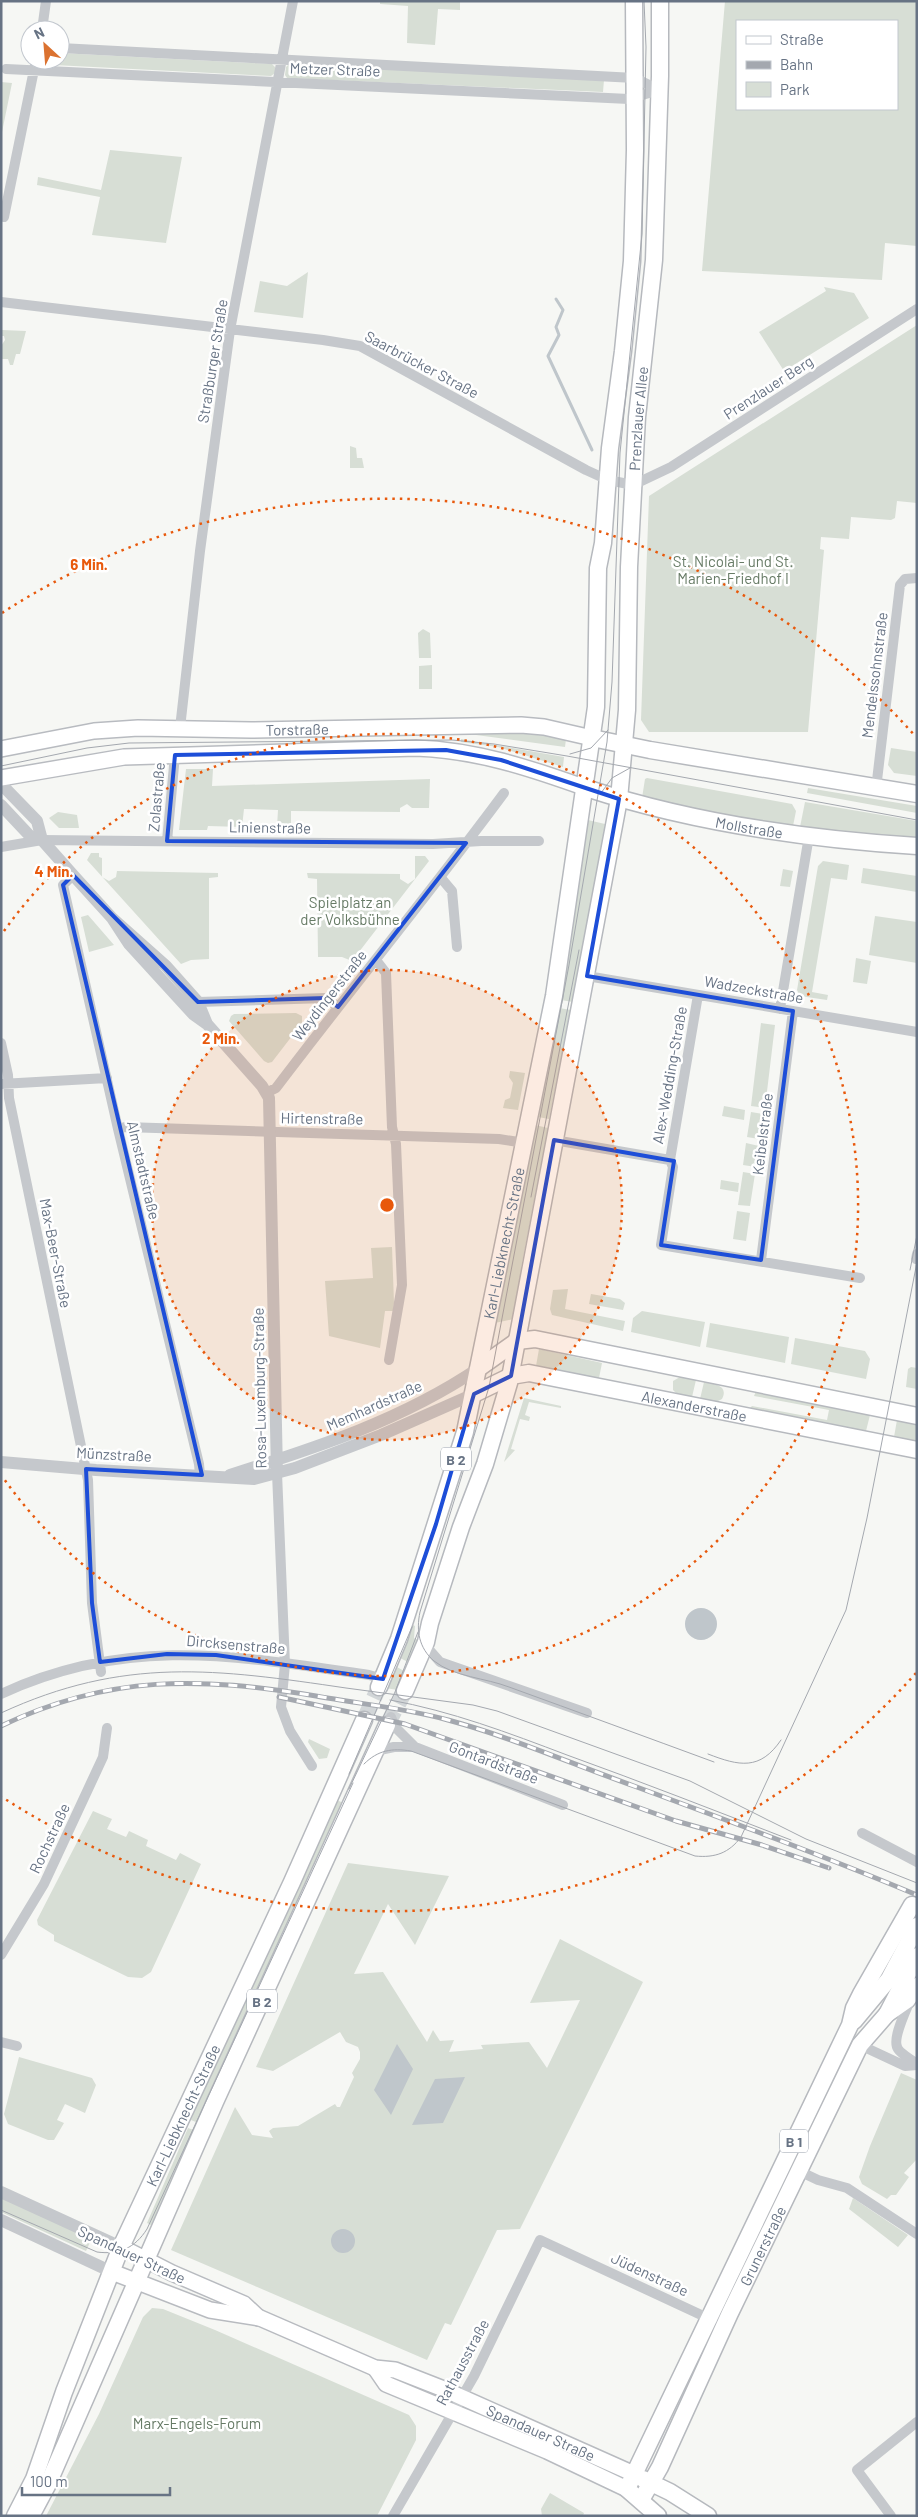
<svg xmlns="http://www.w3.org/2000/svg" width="918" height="2517" viewBox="0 0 918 2517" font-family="Barlow,sans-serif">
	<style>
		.green { fill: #d7ded5; fill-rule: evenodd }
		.water { fill: #bfc6cb }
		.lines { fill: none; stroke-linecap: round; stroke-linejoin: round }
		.stream { stroke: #bfc6cb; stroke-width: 3 }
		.primary-tunnel { stroke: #d2d6d8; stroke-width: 16; stroke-dasharray: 16 8; stroke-linecap: butt }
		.secondary-casing { stroke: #b8bbc0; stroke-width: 18 }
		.primary-casing { stroke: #b6b9be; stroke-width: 19 }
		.minor { stroke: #c5c8cc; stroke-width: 10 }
		.tertiary { stroke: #c5c8cc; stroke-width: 12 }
		.secondary { stroke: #fff; stroke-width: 15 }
		.primary { stroke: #fff; stroke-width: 16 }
		.tram { stroke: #a4a8af; stroke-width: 1 }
		.rail-casing { stroke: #a4a8af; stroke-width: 5 }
		.rail { stroke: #fff; stroke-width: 3; stroke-dasharray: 9; stroke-linecap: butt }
		.marked { fill: none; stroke: #1d4ed8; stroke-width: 4; stroke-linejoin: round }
		.ring { fill: none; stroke: #e8590c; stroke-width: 2.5; stroke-dasharray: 2.5 5 }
		.labels { text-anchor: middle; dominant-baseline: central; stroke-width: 5; stroke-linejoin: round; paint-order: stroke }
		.shield { fill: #fff; stroke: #959da9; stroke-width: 1 }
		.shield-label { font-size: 14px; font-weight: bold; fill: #677384 }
		.street-label { font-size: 15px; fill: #677384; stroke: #fff }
		.park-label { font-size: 15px; fill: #677b66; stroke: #fff }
		.centre { fill: #e8590c; stroke: #fff; stroke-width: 2.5 }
		.ring-label { font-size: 15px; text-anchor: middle; font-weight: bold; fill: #e8590c; stroke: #fff; stroke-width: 5; stroke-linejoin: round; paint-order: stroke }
	</style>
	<rect width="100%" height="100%" fill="#f6f7f4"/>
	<path class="green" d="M380,1H460V10L438,9L435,45L407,43L408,6L380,4Z
		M725,1H917V246L885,243L882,280L702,271ZM897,21V109H737V21Z
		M60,53L272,64L275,67V73L271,76L54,65L55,60H60Z
		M289,64L604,80L603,92L287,78L285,75L286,67Z
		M1,82L12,83L1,137Z
		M110,150L182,157L166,243L92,235L100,197L37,185L38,177L101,190Z
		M308,272L303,318L254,312L260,281L287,286Z
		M824,287L854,293L869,318L784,371L759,332L826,291Z
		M917,325V503L897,501L895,518L891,520L851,517L849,539L821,537L820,549L824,550L808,732H649L641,720L649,496Z
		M2,330L26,331L20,354H16L13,365H10L8,359H1V346L5,340L4,336H1Z
		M350,446L356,448L357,458H362L364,468H350Z
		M423,629L430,633L431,658H419L418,633Z
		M432,665V689H419V666Z
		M461,730L537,733L566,739L565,747L461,733Z
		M461,739L564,757L563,767L498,747L461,742Z
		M891,748L917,752V776L894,773L888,765Z
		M186,769H213L212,786L430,779L429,808H412L407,804L400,808V812L291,811V827H277L278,810L244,809L242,827L208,826L207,830H179Z
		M647,778L792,804L796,811L793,826L718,814L642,798L645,779Z
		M808,788L917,806V813L807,793Z
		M805,802L917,821V838L873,837L800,827Z
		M58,812L77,815L79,828H59L49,818Z
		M588,820L605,824L573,1002L561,1000Z
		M91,853H99V857L102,858V877L109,881L116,877L117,871L218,873V877L209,878V959L191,960L181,964L87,860Z
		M415,856H425L429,861L352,961L342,957H318L317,879L308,878L307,873L400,874V879L408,884L415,879Z
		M823,861L849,865L847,880L831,878L812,992L828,995L827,1000L800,996L797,990L818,866Z
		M863,868L917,876V892L861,883Z
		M783,869L793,871L790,887L780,886Z
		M88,915L114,945L89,952L81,917Z
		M875,916L917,922V963L869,955Z
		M856,958L871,961L867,984L853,982Z
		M559,1008L571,1010L549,1119L538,1117Z
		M296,1013L302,1016V1023L272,1062L268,1063L264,1061L229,1021L231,1016L234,1014Z
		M761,1023L775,1025L765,1108L751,1106Z
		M510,1071L525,1073L518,1110L503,1108L505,1100L510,1098L513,1083L509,1077Z
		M724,1106L745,1110L744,1120L722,1116Z
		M751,1112L763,1114L759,1139L747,1137Z
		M535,1125L548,1128L522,1263L514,1319L495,1323Z
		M746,1143L759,1146L756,1167L743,1165Z
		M743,1172L755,1174L750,1206L738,1205Z
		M721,1180L739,1183L738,1192L720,1189Z
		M737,1211L750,1213L746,1241L733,1239Z
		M392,1247L394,1303L393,1311H385L380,1348L329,1336L325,1281L373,1278L371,1248Z
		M568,1289L565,1309L625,1321L623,1331L552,1315L550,1309L553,1290Z
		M591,1294L620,1299L625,1303L623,1310L589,1304Z
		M642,1311L705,1322L700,1347L631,1332L633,1318Z
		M710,1323L789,1337L785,1363L706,1347Z
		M795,1338L865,1351L870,1359L866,1379L791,1364Z
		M539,1349L602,1363L599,1378L536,1366Z
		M911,1367L917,1368V1389L906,1387L908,1369Z
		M680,1377L696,1380L692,1397L676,1393L673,1390V1381Z
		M704,1382C714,1384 729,1385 722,1399L716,1402L700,1399Z
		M756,1391L870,1415L866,1431L750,1408L752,1406L827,1420L829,1410L754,1396Z
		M524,1398L561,1406V1408L529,1402L525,1415L530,1417L529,1421L520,1419L511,1449L515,1450L504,1462Z
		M897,1420L917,1424V1442L894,1437Z
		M409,1623L415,1626L414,1638L418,1640L410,1663L398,1657Z
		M395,1666L406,1672L398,1690L385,1688Z
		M309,1739L330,1749L327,1758L319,1759L308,1742Z
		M334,1799L346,1804L198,2123L191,2120L193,2114L189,2113Z
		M93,1811L112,1819L107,1829L126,1837L129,1831L148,1840L146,1846L176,1860L180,1853L201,1864L151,1972L142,1978L128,1977L54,1941V1935L38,1925L37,1920Z
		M348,1863L449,1876L415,1945L388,1904L354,1974L383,1972L427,2042L433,2030L440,2041L454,2040L449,2052L483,2049L481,2045L529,2042L547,2068L580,2000L530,2003L560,1939L643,1982L520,2229L497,2230L451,2325L445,2323L427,2360L171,2250L235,2107L252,2135L273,2138L269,2131L273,2128L298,2126L335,2104L337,2107H340L354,2077L352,2073L360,2059V2052L358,2047L346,2042L340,2032L273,2071L256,2067Z
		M19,2057L92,2078L96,2085L85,2113L65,2104L57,2120L64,2123L54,2140H48L8,2124L4,2114Z
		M901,2073L917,2080V2159L904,2173L909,2177L896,2195H891L887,2199L862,2184L859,2177L870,2146Z
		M188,2128L199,2132L151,2225L147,2223Z
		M1,2197L92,2238L86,2251L1,2212Z
		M853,2198L908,2235L898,2247L849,2209Z
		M152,2308L163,2309L215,2330L409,2415L416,2426V2440L377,2516H46L99,2414L143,2317Z
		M550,2493L584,2513L583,2516H542L541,2509Z"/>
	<path class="water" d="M685 1624a16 16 0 1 1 32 0a16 16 0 1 1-32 0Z
		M397,2044L413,2069L391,2115L374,2090Z
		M465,2077L443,2123L412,2125L435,2079Z
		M331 2241a12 12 0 1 1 24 0a12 12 0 1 1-24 0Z"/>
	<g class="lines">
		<path class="stream" d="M556,299L563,310L556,327L559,335L548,356L592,450"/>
		<path class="primary-tunnel" d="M364,1720L379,1687
			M387,1725L405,1691"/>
		<g class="secondary-casing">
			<g id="secondary">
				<path id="s1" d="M1,749L94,731L138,728L251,730L521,725L544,727L592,738"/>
				<path d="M1,778L124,757L416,748C476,750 530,768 586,788"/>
				<path d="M121,2247L172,2273L244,2304L259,2318"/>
				<path id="s2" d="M112,2272L210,2310L260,2318L375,2368L395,2370L441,2388L634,2474"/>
				<path d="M375,2368L386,2384L547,2451L627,2489"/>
			</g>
		</g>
		<g class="primary-casing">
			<g id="primary">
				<path d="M592,738L650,750L917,794"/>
				<path id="s3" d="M586,788C693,823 804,839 917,846"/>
				<path d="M479,1368L517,1341L535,1339L917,1416"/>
				<path id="s4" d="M474,1394L511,1376L529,1373L917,1450"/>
				<path id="s5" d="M379,1687L399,1639L465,1432L554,996L596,707L598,568L603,543L610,448L623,351L632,261L635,150L634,1"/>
				<path id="s6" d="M405,1691L426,1642L430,1623L461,1527L485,1464L509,1383L619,799L627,710L629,567L637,417L654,260L660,76V1"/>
				<path d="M887,2014L917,1956"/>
				<path d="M854,2021L889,1979L917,1926"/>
				<path d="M643,2479L670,2492L708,2516"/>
				<path id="s7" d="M641,2500L660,2467L730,2313L860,2045L887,2014L907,2000L917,1986"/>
				<path id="s8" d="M15,2516L34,2479L64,2392L121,2247L292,1882L364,1720"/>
				<path d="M31,2516L48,2484L215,2102L387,1725"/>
				<path d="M658,2516L627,2489L850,2025L854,2008L861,1994L912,1905"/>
			</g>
		</g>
		<path class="minor" d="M42,30L46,1
			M60,48L635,78L659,90
			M6,69L629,99L659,90
			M4,217L36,60
			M1,302L323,340L360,346L586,470L608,480L633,485L671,467L917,309
			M180,728L200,551L230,330L293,1
			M876,789L900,585L905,579L917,578
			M167,841L175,755
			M1,847L42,840L433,844L481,841H539
			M73,875L63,885L118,1129L199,1464L200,1475
			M441,878L452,891L457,947
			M376,960L386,973L392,1127L396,1144L402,1285L389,1360
			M587,976L917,1032
			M698,995L670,1160L673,1167L661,1245L860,1278
			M198,1002L326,998L338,1007
			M780,1009L809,836
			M1,1043L8,1075L9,1098L88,1480L92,1603L101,1672
			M1,1084L107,1078
			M266,1093L276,1088C351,989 430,893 504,793
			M118,1129L125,1127L499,1139L525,1143
			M554,1140L670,1160
			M916,1259L917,1254
			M761,1260L793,1011
			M277,1473L285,1664L281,1707L290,1731L312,1766
			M425,1645L440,1662L587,1713
			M1,1694C128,1635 237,1656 369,1675L383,1679
			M391,1717L395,1727L415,1747
			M375,1751L394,1747H415L563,1805
			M862,1833L917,1862
			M1,1955L44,1884L103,1757L107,1728
			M911,1998C907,2009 891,2039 898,2049C902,2055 911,2059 917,2064
			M1,2042L17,2046
			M860,2045L905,2066L917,2065
			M799,2171L818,2180L847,2188L917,2234
			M393,2516L474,2376L540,2240L712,2320
			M891,2516L857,2470L917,2422"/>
		<path class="tertiary" d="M1,784L37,821L42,840L73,875L112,918L166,966L198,1002L207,1024
			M1,805L30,836L42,840
			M112,918L129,944L193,1014L207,1024L262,1086L269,1098L277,1473
			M1,1462L96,1470L254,1479L295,1468L381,1435L474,1394
			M230,1475C318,1447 402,1420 479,1368
			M1,2192L121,2247
			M1,2220L112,2272"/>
		<use href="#secondary" class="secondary"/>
		<use href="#primary" class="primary"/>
		<path class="tram" d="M644,1L646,47L642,234L620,453L612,682L607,742L569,965L489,1387L420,1612C416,1631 419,1648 434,1661C454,1677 486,1678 509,1687C578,1712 646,1737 714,1762
			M570,754L591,748L608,730
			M1,766L87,748L129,743L452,740L494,744L567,756L917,820
			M601,793L612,778L630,768
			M531,1197L579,950
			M910,1270L917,1235
			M390,1700C451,1711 509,1733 567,1755C642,1782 716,1811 791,1840
			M1,1713C124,1656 217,1669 346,1688C388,1694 431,1699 473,1705L497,1711L690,1781L806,1839L917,1883
			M708,1754C739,1766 760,1771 781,1740
			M364,1764C378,1750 392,1748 411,1751L695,1856C715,1858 729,1853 741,1837L846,1610L867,1518L917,1262
			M349,1774L412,1627
			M349,1789L395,1692L418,1632
			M1,2210L97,2252C119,2255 135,2248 147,2229L353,1783"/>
		<g class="rail-casing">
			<path id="rail" d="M279,1697L405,1724L676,1821L762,1845L829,1868
				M1,1726C110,1674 200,1677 316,1696C360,1704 405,1708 448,1720C511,1737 572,1764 634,1786C729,1821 824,1856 917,1895"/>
		</g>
		<use href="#rail" class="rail"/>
	</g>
	<path class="marked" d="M446,750L501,760L619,799L587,976L793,1011L761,1260L661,1245L674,1161L554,1140L511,1376L474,1394L436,1524L383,1679L216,1655L167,1654L100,1662L92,1603L86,1469L202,1475L63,885L73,875L198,1002L326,998L338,1007L466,843L167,841L175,755Z"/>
	<circle cx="387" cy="1205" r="235" fill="#e8590c" fill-opacity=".12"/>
	<g class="ring">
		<circle cx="387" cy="1205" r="235"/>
		<path d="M4 931A471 471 0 1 1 4 1479"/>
		<path d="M916 1673A706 706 0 0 1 2 1797M2 613A706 706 0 0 1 916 737"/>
	</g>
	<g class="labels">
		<g class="shield">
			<rect x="441" y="1447.5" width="30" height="23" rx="4"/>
			<rect x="247" y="1989.5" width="30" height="23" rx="4"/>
			<rect x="780" y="2129.5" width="28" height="23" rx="4"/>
		</g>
		<g class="shield-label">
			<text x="456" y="1459">B 2</text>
			<text x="262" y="2001">B 2</text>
			<text x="794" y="2141">B 1</text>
		</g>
		<g class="street-label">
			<text transform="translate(335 69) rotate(2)">Metzer Straße</text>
			<text transform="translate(212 361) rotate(-81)">Straßburger Straße</text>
			<text transform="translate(422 364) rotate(28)">Saarbrücker Straße</text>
			<text transform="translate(768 387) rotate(-33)">Prenzlauer Berg</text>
			<text stroke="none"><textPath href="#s6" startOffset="1301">Prenzlauer Allee</textPath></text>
			<text transform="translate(874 675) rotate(-83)">Mendelssohnstraße</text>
			<text stroke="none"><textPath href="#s1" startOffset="298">Torstraße</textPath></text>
			<text transform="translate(156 797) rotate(-85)">Zolastraße</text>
			<text transform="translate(270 827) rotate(1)">Linienstraße</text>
			<text stroke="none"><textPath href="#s3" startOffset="168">Mollstraße</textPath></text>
			<text transform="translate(754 989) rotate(10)">Wadzeckstraße</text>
			<text transform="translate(329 995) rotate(-52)">Weydingerstraße</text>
			<text transform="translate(669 1075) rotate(-80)">Alex-Wedding-Straße</text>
			<text transform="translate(322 1118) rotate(1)">Hirtenstraße</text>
			<text transform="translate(762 1134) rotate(-83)">Keibelstraße</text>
			<text transform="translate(144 1170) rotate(77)">Almstadtstraße</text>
			<text stroke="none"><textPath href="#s5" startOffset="462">Karl-Liebknecht-Straße</textPath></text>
			<text transform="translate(56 1253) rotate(79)">Max-Beer-Straße</text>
			<text transform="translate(259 1388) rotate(-91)">Rosa-Luxemburg-Straße</text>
			<text transform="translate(374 1405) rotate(-24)">Memhardstraße</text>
			<text stroke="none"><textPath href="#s4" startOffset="228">Alexanderstraße</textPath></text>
			<text transform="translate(114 1454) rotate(3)">Münzstraße</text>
			<text transform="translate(236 1644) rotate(5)">Dircksenstraße</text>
			<text transform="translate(494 1762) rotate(21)">Gontardstraße</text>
			<text transform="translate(49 1838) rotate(-65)">Rochstraße</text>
			<text stroke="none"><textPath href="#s8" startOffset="435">Karl-Liebknecht-Straße</textPath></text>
			<text stroke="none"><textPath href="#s7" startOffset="282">Grunerstraße</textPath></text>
			<text transform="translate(132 2254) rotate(25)">Spandauer Straße</text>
			<text transform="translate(650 2274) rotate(25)">Jüdenstraße</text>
			<text transform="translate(462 2362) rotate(-62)">Rathausstraße</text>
			<text stroke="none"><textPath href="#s2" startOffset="460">Spandauer Straße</textPath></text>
		</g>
		<g class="park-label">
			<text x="733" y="561">St. Nicolai- und St.<tspan x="733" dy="17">Marien-Friedhof I</tspan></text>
			<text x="350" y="902">Spielplatz an<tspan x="350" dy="17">der Volksbühne</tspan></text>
			<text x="197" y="2423">Marx-Engels-Forum</text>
		</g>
	</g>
	<circle cx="387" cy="1205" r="8" class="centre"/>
	<g class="ring-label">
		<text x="89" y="570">6 Min.</text>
		<text x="54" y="877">4 Min.</text>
		<text x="221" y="1044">2 Min.</text>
	</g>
	<rect width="918" height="2517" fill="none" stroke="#677384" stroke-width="5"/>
	<rect x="736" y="20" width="162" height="90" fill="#ffffff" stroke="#c2c7ce"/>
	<rect x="746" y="36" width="25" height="8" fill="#ffffff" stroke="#c2c7ce"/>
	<text x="780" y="45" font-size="15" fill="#677384">Straße</text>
	<rect x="746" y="61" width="25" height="8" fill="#a4a8af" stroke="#c2c7ce"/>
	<text x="780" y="70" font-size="15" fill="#677384">Bahn</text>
	<rect x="746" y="82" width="25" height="15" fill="#d7ded5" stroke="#c2c7ce"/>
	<text x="780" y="95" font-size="15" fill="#677384">Park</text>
	<g transform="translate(45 45) rotate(334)"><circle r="24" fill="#ffffff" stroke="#c2c7ce"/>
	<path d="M0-4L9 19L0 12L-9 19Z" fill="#db7230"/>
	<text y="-8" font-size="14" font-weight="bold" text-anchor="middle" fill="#677384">N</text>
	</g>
	<path d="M22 2487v8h148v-8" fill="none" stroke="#677384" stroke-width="2.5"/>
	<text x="30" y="2487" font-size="15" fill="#677384" stroke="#ffffff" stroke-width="4" paint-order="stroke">100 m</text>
</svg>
